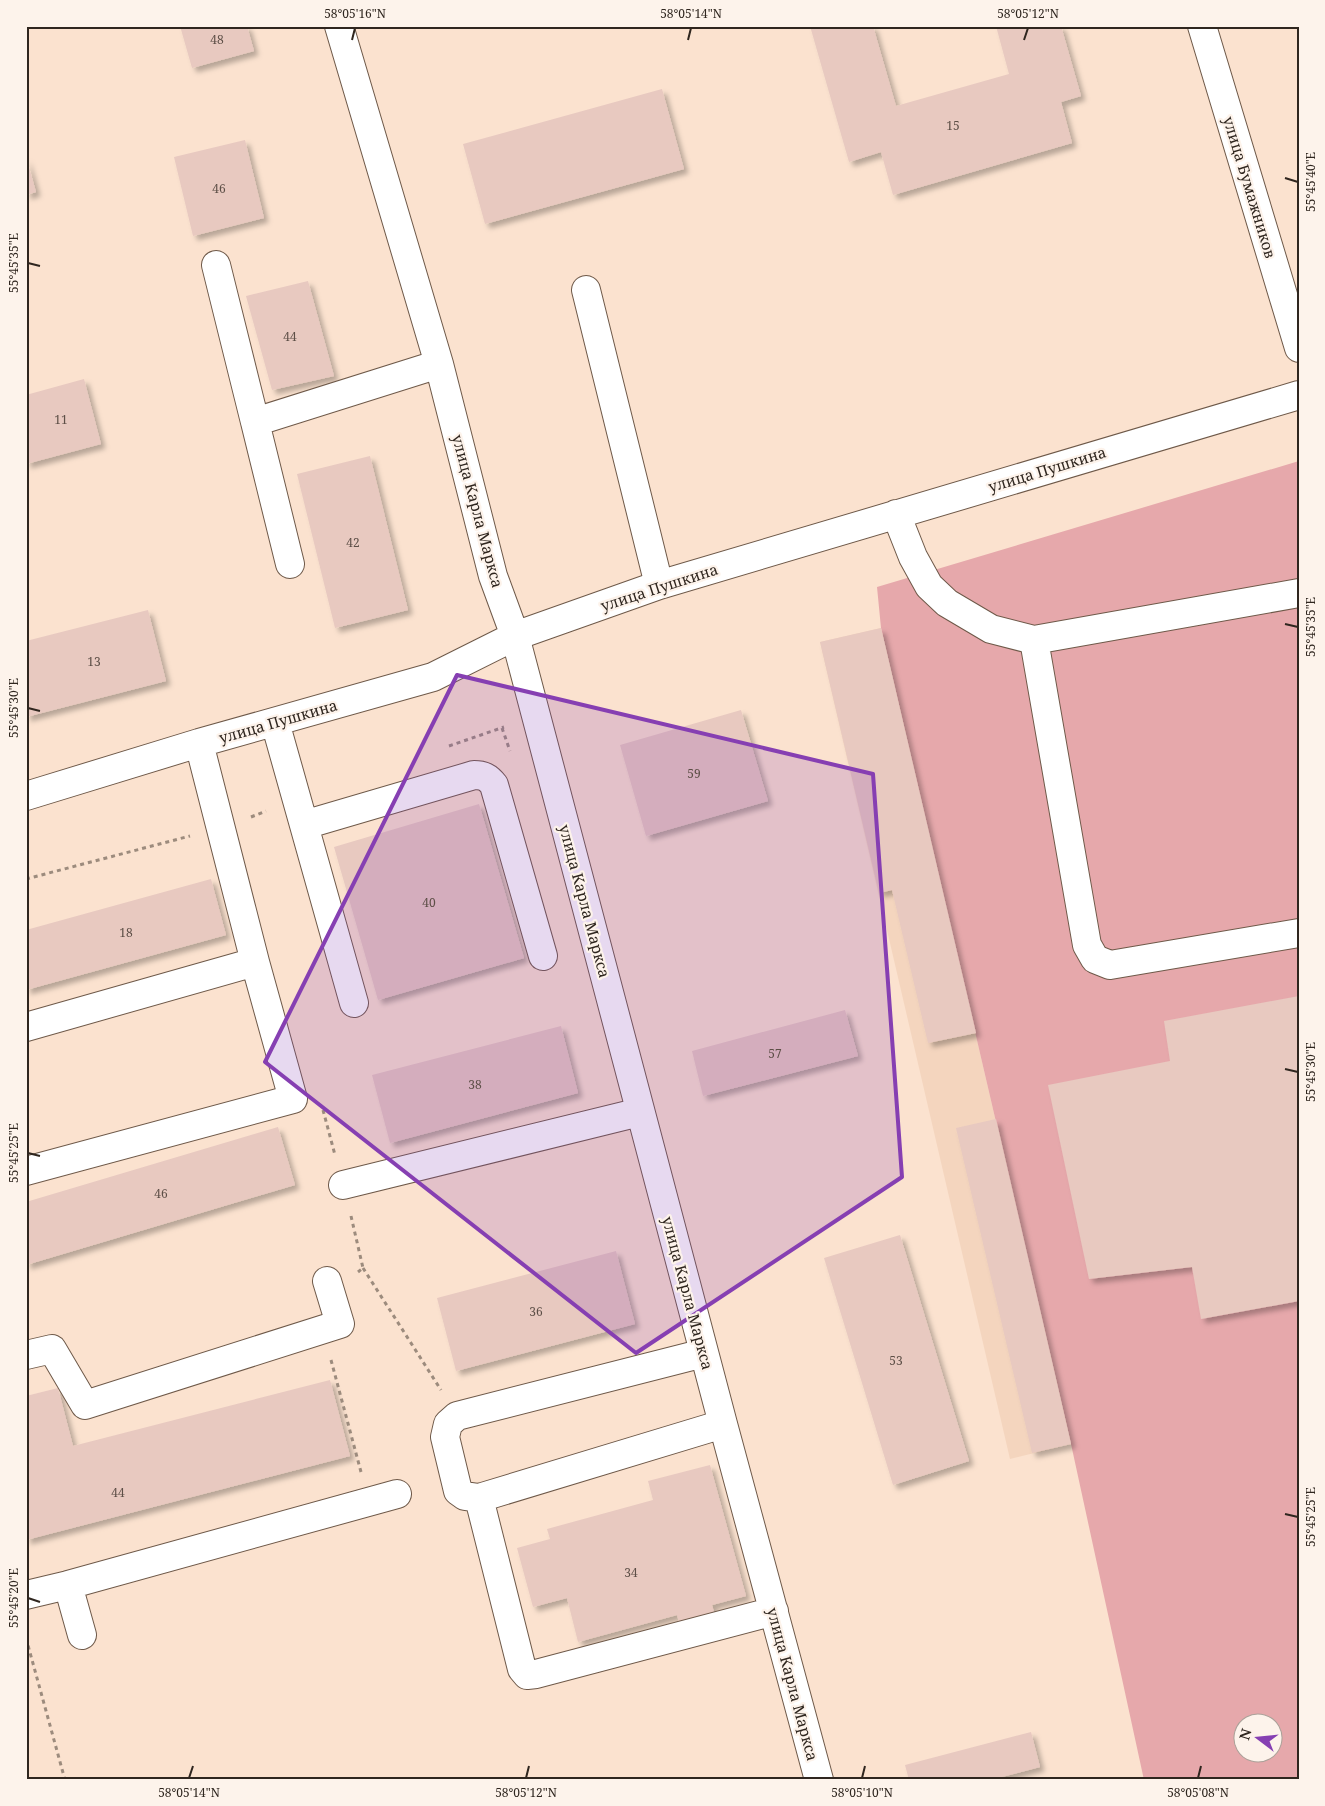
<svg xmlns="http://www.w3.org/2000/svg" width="1325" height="1806" viewBox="0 0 1325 1806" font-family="'Noto Serif',serif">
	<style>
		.built { fill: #f4d5be }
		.green { fill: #e6a8ab; fill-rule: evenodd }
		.building { fill: #e8c9c0; filter: url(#shadow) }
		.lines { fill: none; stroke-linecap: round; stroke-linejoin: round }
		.minor-casing { stroke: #6e5949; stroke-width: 30 }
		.path { stroke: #9c8b7d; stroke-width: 3; stroke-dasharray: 4 4; stroke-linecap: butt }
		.minor { stroke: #fff; stroke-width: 28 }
		.marked { fill: #863fb2; fill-opacity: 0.2; stroke: #863fb2; stroke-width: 4; stroke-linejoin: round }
		.ticks { fill: none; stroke: #2f261f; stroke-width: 2 }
		.labels { text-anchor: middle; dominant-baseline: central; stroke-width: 4.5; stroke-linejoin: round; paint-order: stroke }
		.number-label { font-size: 12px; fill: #5d4f47 }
		.street-label { font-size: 15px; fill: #2f261f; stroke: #fdf3eb }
		.neatline { fill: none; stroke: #2f261f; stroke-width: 2 }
		.ticks-label { font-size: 12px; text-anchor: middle; fill: #2f261f }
	</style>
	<defs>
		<filter id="shadow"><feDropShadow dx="4.5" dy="4.5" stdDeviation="2.5" flood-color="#0004"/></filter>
	</defs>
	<rect width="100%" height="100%" fill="#fbe2cf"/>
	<path class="built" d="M881,628L1071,1444L1010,1459L820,642Z"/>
	<path class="green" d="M1299,461V1780H1144L1071,1444L881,628L877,587ZM1242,1724H1272V1754H1242Z"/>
	<path class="building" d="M180,26H247L254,51L192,68Z
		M810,26H873L896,106L1009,74L996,26H1061L1081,96L1061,102L1072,143L893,195L881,152L849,162Z
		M662,89L684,169L485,224L463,144Z
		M245,140L264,218L193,236L174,157Z
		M26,157L36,192L26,195Z
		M308,281L334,376L272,390L246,296Z
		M84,379L101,444L26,464V395Z
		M370,456L408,610L335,628L297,474Z
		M148,610L166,681L26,717V641Z
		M881,628L976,1033L928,1043L892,890L879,893L820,642Z
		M741,710L768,801L646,836L620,745Z
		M479,804L524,958L378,1000L334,847Z
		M211,879L226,935L26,990V930Z
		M1299,996V1301L1201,1319L1192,1267L1089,1279L1048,1085L1170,1061L1164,1021Z
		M845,1010L858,1056L703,1096L692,1051Z
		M561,1026L578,1093L390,1143L372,1075Z
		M996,1119L1071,1444L1032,1453L956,1128Z
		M278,1127L295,1185L26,1265V1202Z
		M900,1235L969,1461L893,1485L824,1258Z
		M616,1251L635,1324L456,1371L437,1298Z
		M330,1380L350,1456L26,1540V1396L58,1388L73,1446Z
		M710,1465L746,1596L712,1605L717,1623L682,1632L677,1615L578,1642L567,1598L533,1607L517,1548L550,1539L547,1529L653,1500L648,1481Z
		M1031,1732L1040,1767L990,1780H909L905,1765Z"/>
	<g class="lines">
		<g class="minor-casing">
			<path id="minor" d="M339,26L439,364L493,576L515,636L723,1424L819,1780
				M1202,26L1299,348
				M216,265L255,422
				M586,290L659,585
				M896,514L913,557L929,586L947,603L991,629L1034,640L1299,593
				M290,564L255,422L439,364
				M1034,640L1087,945L1095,959L1110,965L1299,933
				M275,722L354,1003
				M199,743L255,962
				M26,796L199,743L433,677L515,636L659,585L1299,395
				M304,825L474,775C483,775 488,777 494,785L543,956
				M26,1027L255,962L293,1099L26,1171
				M343,1185L640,1112
				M26,1355L52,1349L85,1405L340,1324L327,1281
				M723,1424L479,1498L522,1669L527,1675L536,1674L774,1611
				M479,1498L465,1496L458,1491L445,1437L448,1424L457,1416L704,1353
				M68,1585L397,1494
				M26,1595L68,1585L82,1635"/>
		</g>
		<path class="path" d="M502,728L510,751
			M449,746L504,727
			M251,817L266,811
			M26,879L190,836
			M323,1110L335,1155
			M351,1216L363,1268L358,1272
			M363,1268L441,1390
			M331,1360L361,1472
			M26,1638L65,1780"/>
		<use href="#minor" class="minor"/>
	</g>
	<path class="marked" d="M457,675L873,774L902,1177L636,1353L265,1062Z"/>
	<path class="ticks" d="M352,40L355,28M688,40L691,28M1024,40L1028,28M1285,178L1298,182M28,263L40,266M1285,624L1298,627M28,708L40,711M1285,1069L1298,1072M28,1153L40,1156M1285,1514L1298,1517M28,1598L40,1602M189,1778L193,1766M526,1778L529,1766M862,1778L865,1766M1198,1778L1201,1766"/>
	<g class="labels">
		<g class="number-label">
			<text x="217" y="39">48</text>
			<text x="953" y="125">15</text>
			<text x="219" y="188">46</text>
			<text x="290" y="336">44</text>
			<text x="61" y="419">11</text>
			<text x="353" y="542">42</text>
			<text x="94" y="661">13</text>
			<text x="694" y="773">59</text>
			<text x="429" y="902">40</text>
			<text x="126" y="932">18</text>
			<text x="775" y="1053">57</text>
			<text x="475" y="1084">38</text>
			<text x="161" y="1193">46</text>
			<text x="536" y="1311">36</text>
			<text x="896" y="1360">53</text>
			<text x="118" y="1492">44</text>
			<text x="631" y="1572">34</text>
		</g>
		<g class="street-label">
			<text transform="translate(1250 187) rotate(73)">улица Бумажников</text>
			<text transform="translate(1047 469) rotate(-17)">улица Пушкина</text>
			<text transform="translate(478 511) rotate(75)">улица Карла Маркса</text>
			<text transform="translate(659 587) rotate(-18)">улица Пушкина</text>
			<text transform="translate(278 721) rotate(-16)">улица Пушкина</text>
			<text transform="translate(585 901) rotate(75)">улица Карла Маркса</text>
			<text transform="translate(688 1293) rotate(75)">улица Карла Маркса</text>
			<text transform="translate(793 1684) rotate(75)">улица Карла Маркса</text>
		</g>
	</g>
	<rect width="1325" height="1806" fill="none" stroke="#fdf3eb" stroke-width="55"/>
	<g transform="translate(1258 1738) rotate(286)"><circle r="24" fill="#fdf3eb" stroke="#aba199"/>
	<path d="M0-4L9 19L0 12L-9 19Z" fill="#863fb2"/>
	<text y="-8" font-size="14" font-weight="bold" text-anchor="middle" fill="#2f261f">N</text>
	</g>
	<rect x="28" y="28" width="1270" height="1750" class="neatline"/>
	<g class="ticks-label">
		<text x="355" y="18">58°05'16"N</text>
		<text x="691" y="18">58°05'14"N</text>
		<text x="1028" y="18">58°05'12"N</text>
		<text transform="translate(1311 182) rotate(-90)" y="4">55°45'40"E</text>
		<text transform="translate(14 263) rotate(-90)" y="4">55°45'35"E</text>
		<text transform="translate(1311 627) rotate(-90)" y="4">55°45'35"E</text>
		<text transform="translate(14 708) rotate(-90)" y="4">55°45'30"E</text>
		<text transform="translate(1311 1072) rotate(-90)" y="4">55°45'30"E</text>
		<text transform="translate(14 1153) rotate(-90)" y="4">55°45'25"E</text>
		<text transform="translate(1311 1517) rotate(-90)" y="4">55°45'25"E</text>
		<text transform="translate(14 1598) rotate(-90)" y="4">55°45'20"E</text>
		<text x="189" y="1797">58°05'14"N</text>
		<text x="526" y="1797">58°05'12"N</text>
		<text x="862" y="1797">58°05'10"N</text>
		<text x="1198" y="1797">58°05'08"N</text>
	</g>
</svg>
